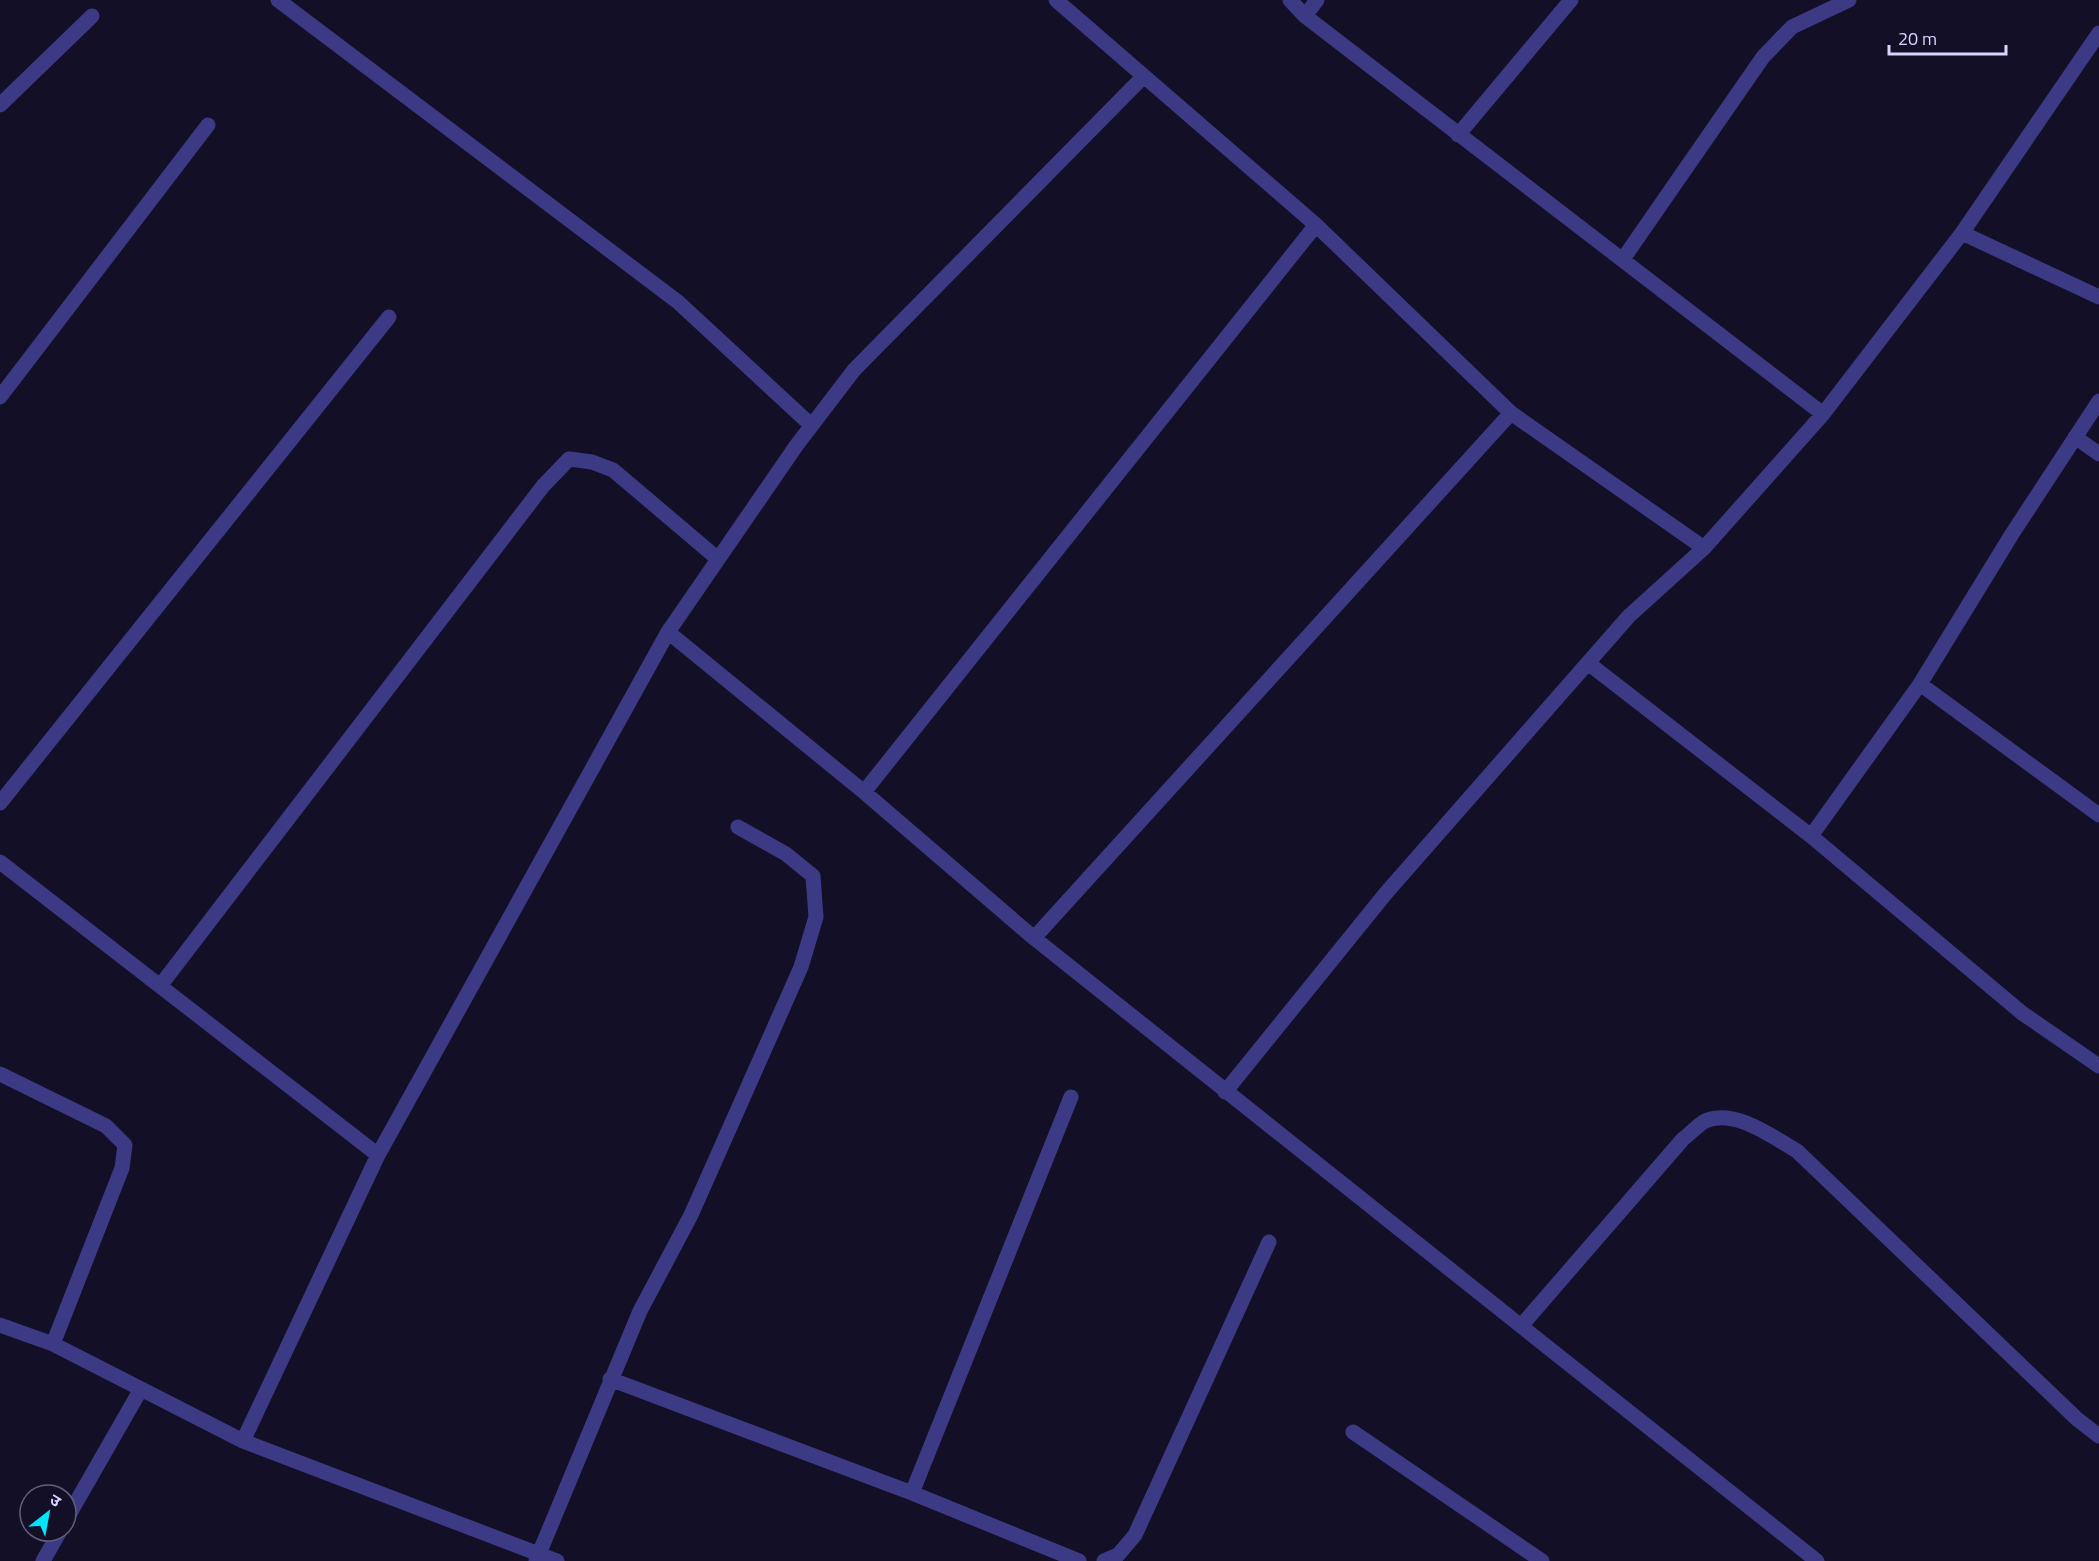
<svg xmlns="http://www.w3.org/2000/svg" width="2099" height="1561" viewBox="0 0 2099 1561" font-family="'Titillium Web','Noto Sans Devanagari',sans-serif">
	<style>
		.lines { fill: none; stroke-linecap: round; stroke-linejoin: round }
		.minor { stroke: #3d3a85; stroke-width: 15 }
	</style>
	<rect width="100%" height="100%" fill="#130f26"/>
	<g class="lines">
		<path class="minor" d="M278,0L678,302L811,425
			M1056,0L1316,225L1511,413L1704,548
			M1290,0L1305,16L1823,414
			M1305,16L1317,0
			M0,105L92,16
			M1458,135L1571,0
			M1962,233L2099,297
			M1623,259L1763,57L1792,27L1849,0
			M0,397L208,125
			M2075,437L2099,454
			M668,632L864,792L1034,938L1521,1326
			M1588,663L1811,836L2022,1013L2099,1066
			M1920,684L2099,815
			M864,792L1316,225
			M0,803L389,317
			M1811,836L1920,684L2012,534L2099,401
			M0,862L378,1155
			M1034,938L1511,413
			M160,986L543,486L569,459L592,462L613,470L718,559
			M0,1074L106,1126L125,1145L122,1168L53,1344
			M1225,1092L1386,893L1629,616L1704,548L1823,414L1962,233L2099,33
			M0,1325L53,1344L243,1441L557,1561
			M610,1379L912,1493L1079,1561
			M1353,1432L1542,1561
			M243,1441L378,1155L668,632L796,446L854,370L1144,76
			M912,1493L1071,1097
			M66,1520L141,1389
			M43,1561L60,1531
			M536,1561L640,1311L691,1215L801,967L816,917L813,876L786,854L738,827
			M1104,1561L1118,1555L1135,1535L1269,1242
			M1817,1561L1521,1326L1683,1139C1690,1134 1698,1125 1705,1121C1735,1108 1773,1137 1797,1151L2077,1419L2099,1436"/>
	</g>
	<g transform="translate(48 1513) rotate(31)"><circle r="28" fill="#130f26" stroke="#625e7d" stroke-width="1.5"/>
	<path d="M0-4.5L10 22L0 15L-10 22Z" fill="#00e5ff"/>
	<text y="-9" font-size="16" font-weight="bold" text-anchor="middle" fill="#d9d4ff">उ</text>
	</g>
	<path d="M1889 45v9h117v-9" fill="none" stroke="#d9d4ff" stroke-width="3"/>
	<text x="1898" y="45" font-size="18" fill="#d9d4ff" stroke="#130f26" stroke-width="4.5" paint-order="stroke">20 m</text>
</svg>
